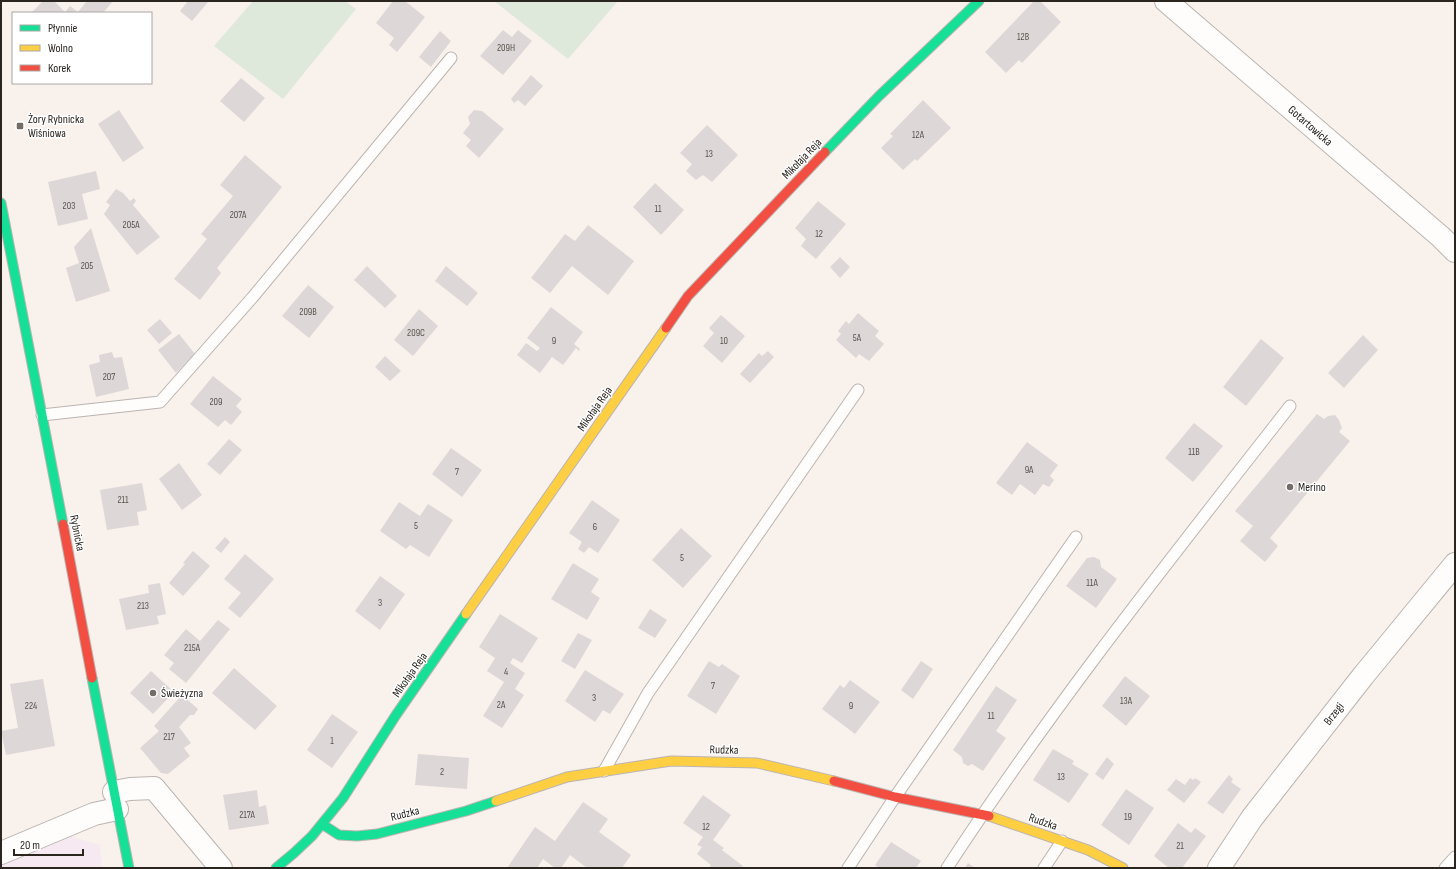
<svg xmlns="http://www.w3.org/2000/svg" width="1456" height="869" viewBox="0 0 1456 869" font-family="'Sofia Sans Condensed',sans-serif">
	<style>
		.education { fill: #f6e9f1 }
		.green { fill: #dee9dc }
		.building { fill: #ded7d7 }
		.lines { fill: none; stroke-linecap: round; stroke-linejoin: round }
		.lane-casing { stroke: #bbb4b0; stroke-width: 13 }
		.street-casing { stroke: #bbb4b0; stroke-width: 24 }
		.fast-casing { stroke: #bbb4b0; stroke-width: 11 }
		.slow-casing { stroke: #bbb4b0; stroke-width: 11 }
		.jam-casing { stroke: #bbb4b0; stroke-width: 11 }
		.lane { stroke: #fefdfc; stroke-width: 11 }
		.street { stroke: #fefdfc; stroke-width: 22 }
		.fast { stroke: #16e098; stroke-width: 9 }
		.slow { stroke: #ffcf43; stroke-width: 9 }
		.jam { stroke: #f24e42; stroke-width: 9 }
		.poi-dot { fill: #736c67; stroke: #fff; stroke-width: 1.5 }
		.labels { text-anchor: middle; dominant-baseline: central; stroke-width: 3; stroke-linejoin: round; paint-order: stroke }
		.number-label { font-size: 10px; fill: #58524e }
		.poi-label { font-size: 12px; fill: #2b2520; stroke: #fff; text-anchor: start }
		.street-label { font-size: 12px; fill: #2b2520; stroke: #fff }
	</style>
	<rect width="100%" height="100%" fill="#f9f1ec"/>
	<path class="education" d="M63,834L100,845L102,868H1V863Z"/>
	<path class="green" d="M253,1H345L356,9L283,99L214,46Z
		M494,1H618L568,59Z"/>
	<path class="building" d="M43,1H54L65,12L70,6L78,12L87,1H113L103,13H31Z
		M188,1H209L192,21L180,11Z
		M393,1H405L425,17L397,52L389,45L394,38L376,23Z
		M1034,1H1040L1061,22L1022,63L1019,60L1006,73L985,52Z
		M503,30L512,37L518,30L532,41L503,75L480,56Z
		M440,31L451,41L431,67L419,57Z
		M531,75L543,86L525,106L518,100L514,103L511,99Z
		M241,78L265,98L244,122L220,101Z
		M923,100L951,128L917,161L915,159L903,170L881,148L893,136L890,134Z
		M119,110L144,148L123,162L98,124Z
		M474,110L482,111L504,129L479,158L466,146L471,140L463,133L470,124L468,117Z
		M707,125L738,155L712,182L703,175L696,180L686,171L692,164L680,153Z
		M245,155L282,187L217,268L221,273L200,300L174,279L207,239L201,234L233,196L220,185Z
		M96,171L100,189L82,194L88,219L58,226L48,182Z
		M655,183L684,210L661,235L633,207Z
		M116,189L123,193L130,201L134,198L136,201L133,205L160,237L137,255L104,214L110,205L106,202Z
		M818,201L846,224L816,259L801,246L806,239L795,228Z
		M588,225L634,261L608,295L572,266L550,293L531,278L565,234L575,241Z
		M91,228L110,291L76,302L66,268L79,263L74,247Z
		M840,257L850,267L840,278L830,267Z
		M367,266L397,296L385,308L354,280Z
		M446,266L478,293L467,306L435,281Z
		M308,285L334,307L309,338L282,316Z
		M551,307L583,332L574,344L580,349L579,351L576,348L563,365L552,357L540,373L517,355L526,343L537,351L540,348L527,338Z
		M419,309L438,326L413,356L394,340Z
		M858,313L879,331L875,336L884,344L869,361L859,354L856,358L836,340L841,334L838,331L846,321L849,324Z
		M721,315L745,336L722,363L703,346L714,333L709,328Z
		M160,319L172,333L159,344L147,330Z
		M179,334L195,354L176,373L158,350Z
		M1363,335L1378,350L1344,388L1328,373Z
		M1261,339L1284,358L1246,406L1223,387Z
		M768,351L774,357L750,383L740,374L759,353L762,356Z
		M112,352L114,358L122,357L129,389L96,397L89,365L100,362L99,355Z
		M385,356L401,371L390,381L375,367Z
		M213,376L242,399L236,406L242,412L231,425L225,420L218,427L190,404Z
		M1317,414L1324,419L1328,416L1335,415L1339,420L1342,428L1339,432L1350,441L1270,538L1278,546L1265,562L1240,541L1253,526L1235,511Z
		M1194,423L1223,446L1193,482L1165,458Z
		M229,439L242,450L220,475L207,464Z
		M1027,442L1058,465L1050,476L1054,480L1049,487L1043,484L1035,495L1020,484L1012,495L996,483Z
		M451,448L482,470L462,497L432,474Z
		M179,463L202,495L182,510L159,479Z
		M142,483L147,510L137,512L139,525L107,530L100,490Z
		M592,500L620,520L598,553L589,547L584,553L578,549L582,542L569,533Z
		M399,502L420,516L428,504L453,520L429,557L410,545L406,549L380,531Z
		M681,528L712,556L683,588L652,560Z
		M225,537L230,542L221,553L215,548Z
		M193,551L210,566L183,596L169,583L185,564L183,563Z
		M245,554L274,579L240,618L228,608L241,593L224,579Z
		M1094,557L1100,560L1101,567L1117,579L1096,608L1066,586L1087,558Z
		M573,563L599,579L591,592L600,598L587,620L551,599Z
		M380,576L405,594L380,630L355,611Z
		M160,583L166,614L157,616L159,624L126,630L119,599L149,593L148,585Z
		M650,609L667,620L655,638L638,628Z
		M500,614L538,638L522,663L513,658L510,663L525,673L515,689L524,695L502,728L483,716L504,682L487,671L495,658L479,647Z
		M218,620L230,629L186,683L169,669L174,663L164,655L186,629L200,641Z
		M578,633L592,640L575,669L561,661Z
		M709,661L719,667L722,664L740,676L716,714L687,696Z
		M921,661L933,669L913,699L901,690Z
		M234,668L277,706L255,730L212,693Z
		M585,670L624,694L610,714L603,710L595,722L565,701Z
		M151,671L174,692L153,714L130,693Z
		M1125,676L1150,696L1126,726L1102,706Z
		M43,679L55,746L6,755L1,731L18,728L10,684Z
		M850,680L880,702L855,734L822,709L840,685L844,688Z
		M996,686L1017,700L996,731L1006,738L983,771L972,764L968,766L963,763L962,757L953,750Z
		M182,695L198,709L194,715H190L179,727L191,743L184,748L190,756L168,774L161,773L140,748L159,731L154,726Z
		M332,714L358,732L332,768L307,750Z
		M1053,749L1074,761L1072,764L1089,774L1069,803L1033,780Z
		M418,754L469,758L467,789L415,785Z
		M1107,757L1114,764L1103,780L1095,774Z
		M1229,775L1233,779L1231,782L1241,789L1223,814L1207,803Z
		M1190,778L1194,780L1195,778L1201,782L1184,803L1167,790L1176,779L1185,785Z
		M1126,789L1154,808L1129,845L1101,825Z
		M257,790L259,807L266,805L269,824L229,830L223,795Z
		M703,795L731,815L713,840L724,848L722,850L743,866L741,868H709L711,865L697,854L702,847L697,845L703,837L683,823Z
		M583,802L608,819L599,832L631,855L622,868H587L570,855L561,868H555L543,859L537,868H507L535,827L555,841Z
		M1178,823L1191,833L1195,828L1206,836L1182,868H1169L1154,856Z
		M891,842L921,861L916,868H879L875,865Z
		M968,863L975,868H965Z"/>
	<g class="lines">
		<g class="lane-casing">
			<path id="lane" d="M42,415L160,402L252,298L451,58
				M604,771L648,693L858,390
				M848,868L895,797L1076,537
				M947,868C1052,707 1172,557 1290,406
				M1044,868L1062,841
				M1445,868L1455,857"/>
		</g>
		<g class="street-casing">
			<path id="street" d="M1166,1L1441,237L1455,251
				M114,792L130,789L154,788L221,868
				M1,853L94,814L117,809
				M1219,868L1252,818L1363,676L1455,564"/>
		</g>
		<g class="fast-casing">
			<path id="fast" d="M825,152L879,96L979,1
				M1,203L63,524
				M92,678L129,868
				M322,824L339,835L357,836L377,834L466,811L496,801
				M276,868L294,853L312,836L343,798L396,715L466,614"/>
		</g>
		<g class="slow-casing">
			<path id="slow" d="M466,614L666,328
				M496,801L567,777L671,761L757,763L834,781
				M989,816L1088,850L1123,868"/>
		</g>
		<g class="jam-casing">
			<path id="jam" d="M666,328L688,296L825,152
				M63,524L92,678
				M834,781L895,797L989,816"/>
		</g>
		<use href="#lane" class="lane"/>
		<use href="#street" class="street"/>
		<use href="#fast" class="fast"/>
		<use href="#slow" class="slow"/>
		<use href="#jam" class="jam"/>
	</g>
	<g class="poi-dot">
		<rect x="16" y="122" width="8" height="8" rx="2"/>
		<circle cx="1290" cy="487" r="4"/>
		<circle cx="153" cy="693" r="4"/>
	</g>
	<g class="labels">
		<g class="number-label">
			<text x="1023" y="37">12B</text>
			<text x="506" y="48">209H</text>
			<text x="918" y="135">12A</text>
			<text x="709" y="154">13</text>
			<text x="69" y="206">203</text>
			<text x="658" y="209">11</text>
			<text x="238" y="215">207A</text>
			<text x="131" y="225">205A</text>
			<text x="819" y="234">12</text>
			<text x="87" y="266">205</text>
			<text x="308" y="312">209B</text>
			<text x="416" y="333">209C</text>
			<text x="857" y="338">5A</text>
			<text x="554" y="341">9</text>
			<text x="724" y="341">10</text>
			<text x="109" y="377">207</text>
			<text x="216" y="402">209</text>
			<text x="1194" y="452">11B</text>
			<text x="1029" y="470">9A</text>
			<text x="457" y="472">7</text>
			<text x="123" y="500">211</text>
			<text x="416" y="526">5</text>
			<text x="595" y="527">6</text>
			<text x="682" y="558">5</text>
			<text x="1092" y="583">11A</text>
			<text x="380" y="603">3</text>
			<text x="143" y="606">213</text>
			<text x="192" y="648">215A</text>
			<text x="506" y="672">4</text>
			<text x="713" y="686">7</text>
			<text x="594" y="698">3</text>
			<text x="1126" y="701">13A</text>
			<text x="501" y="705">2A</text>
			<text x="31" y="706">224</text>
			<text x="851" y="706">9</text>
			<text x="991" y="716">11</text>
			<text x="169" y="737">217</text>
			<text x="332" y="741">1</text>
			<text x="442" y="772">2</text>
			<text x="1061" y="777">13</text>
			<text x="247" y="815">217A</text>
			<text x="1128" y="817">19</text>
			<text x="706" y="827">12</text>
			<text x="1180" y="846">21</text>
		</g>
		<g class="poi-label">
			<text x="28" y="119">Żory Rybnicka<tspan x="28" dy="14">Wiśniowa</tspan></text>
			<text x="1298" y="487">Merino</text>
			<text x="161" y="693">Świeżyzna</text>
		</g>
		<g class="street-label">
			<text transform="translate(1310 126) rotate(41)">Gotartowicka</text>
			<text transform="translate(802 159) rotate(-46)">Mikołaja Reja</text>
			<text transform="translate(595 409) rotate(-55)">Mikołaja Reja</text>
			<text transform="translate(77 533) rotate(79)">Rybnicka</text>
			<text transform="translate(410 675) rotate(-55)">Mikołaja Reja</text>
			<text transform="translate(1334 714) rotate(-52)">Brzegi</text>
			<text transform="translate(724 750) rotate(1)">Rudzka</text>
			<text transform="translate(405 814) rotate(-14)">Rudzka</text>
			<text transform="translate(1043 822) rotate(19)">Rudzka</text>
		</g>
	</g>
	<rect width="1456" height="869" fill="none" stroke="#2b2520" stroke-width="4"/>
	<rect x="12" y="12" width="140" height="72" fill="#ffffff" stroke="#aaa8a6"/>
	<rect x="20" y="25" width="20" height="6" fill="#16e098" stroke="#aaa8a6"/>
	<text x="48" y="32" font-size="12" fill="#2b2520">Płynnie</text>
	<rect x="20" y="45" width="20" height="6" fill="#ffcf43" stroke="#aaa8a6"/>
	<text x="48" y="52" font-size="12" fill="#2b2520">Wolno</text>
	<rect x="20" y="65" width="20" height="6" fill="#f24e42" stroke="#aaa8a6"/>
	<text x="48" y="72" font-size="12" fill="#2b2520">Korek</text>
	<path d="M14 849v6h69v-6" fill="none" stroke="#2b2520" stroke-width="2"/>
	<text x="20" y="849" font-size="12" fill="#2b2520" stroke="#ffffff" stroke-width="3" paint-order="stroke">20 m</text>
</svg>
